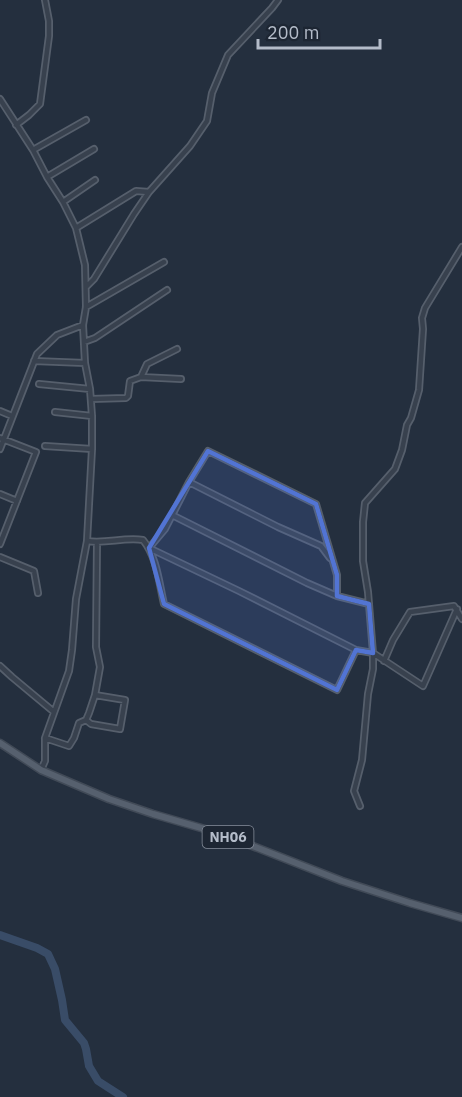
<svg xmlns="http://www.w3.org/2000/svg" width="462" height="1097" viewBox="0 0 462 1097" font-family="'IBM Plex Sans',sans-serif">
	<style>
		.lines { fill: none; stroke-linecap: round; stroke-linejoin: round }
		.river { stroke: #394c67; stroke-width: 8 }
		.minor-casing { stroke: #565f6c; stroke-width: 8 }
		.major-casing { stroke: #414a57; stroke-width: 9 }
		.minor { stroke: #38414e; stroke-width: 4.5 }
		.major { stroke: #56606e; stroke-width: 6 }
		.marked { fill: #5274d3; fill-opacity: 0.2; stroke: #5274d3; stroke-width: 4.5; stroke-linejoin: round }
		.labels { text-anchor: middle; dominant-baseline: central; stroke-width: 4.5; stroke-linejoin: round; paint-order: stroke }
		.shield { fill: #1d2633; stroke: #878f9c; stroke-width: 1.5 }
		.shield-label { font-size: 14px; font-weight: bold; fill: #b4bcc9 }
	</style>
	<rect width="100%" height="100%" fill="#242f3e"/>
	<g class="lines">
		<path class="river" d="M0,935L37,948L48,954L55,969L62,1000L65,1020L84,1043L86,1049L89,1066L98,1081L123,1097"/>
		<g class="minor-casing">
			<path id="minor" d="M0,99L33,150L47,177L63,202L76,228L85,265L86,307L83,325L85,363L90,389L92,416V449L87,541L76,599L72,650L69,671L45,738V761L41,770
				M16,125L29,115L40,104L49,36V21L45,0
				M33,150L86,120
				M47,177L94,149
				M63,202L95,180
				M76,228L136,191L149,192
				M86,287L94,279L134,214L149,192L190,146L207,121L212,93L228,55L272,8L278,0
				M86,307L164,262
				M84,342L95,338L167,290
				M34,361L85,363
				M141,377L147,364L177,349
				M39,384L90,389
				M91,399L126,398L128,396L130,381L141,377L181,379
				M0,411L12,416
				M55,412L92,416
				M0,438L36,452L0,544
				M45,446L92,449
				M0,449L37,354L57,335L83,325
				M189,482L278,527L321,546L330,558
				M0,494L17,501
				M172,515L307,583L337,596L369,604
				M87,541C106,544 124,537 143,540C157,557 159,583 164,604L337,690L356,650
				M0,557L34,571L38,593
				M337,596V575L316,504L208,451L189,482L165,529L149,548L239,591L356,650L373,653L423,686L457,609
				M384,661L393,640L410,612L454,606L462,619
				M0,666L12,677L54,712
				M86,720L91,724L120,729L125,700L95,695
				M45,738L69,746L74,738L79,723L86,720L89,713L95,695L100,667L96,647L97,542
				M360,806L354,791L362,760L368,694L373,669V653L368,592L363,561V522L365,503L395,469L402,450L407,425L411,418L419,390L423,329L422,318L425,308L462,247"/>
		</g>
		<g class="major-casing">
			<path id="major" d="M0,743L41,770L109,799L153,814L222,834L342,881L410,903L462,918"/>
		</g>
		<use href="#minor" class="minor"/>
		<use href="#major" class="major"/>
	</g>
	<path class="marked" d="M208,451L316,504L337,575V596L369,604L373,653L356,650L337,690L164,604L149,548Z"/>
	<g class="labels">
		<rect class="shield" x="202.5" y="826" width="51" height="22" rx="4.5"/>
		<g class="shield-label">
			<text x="228" y="837">NH06</text>
		</g>
	</g>
	<path d="M258 39v9h122v-9" fill="none" stroke="#b4bcc9" stroke-width="3"/>
	<text x="267" y="39" font-size="18" fill="#b4bcc9" stroke="#1d2633" stroke-width="4.5" paint-order="stroke">200 m</text>
</svg>
